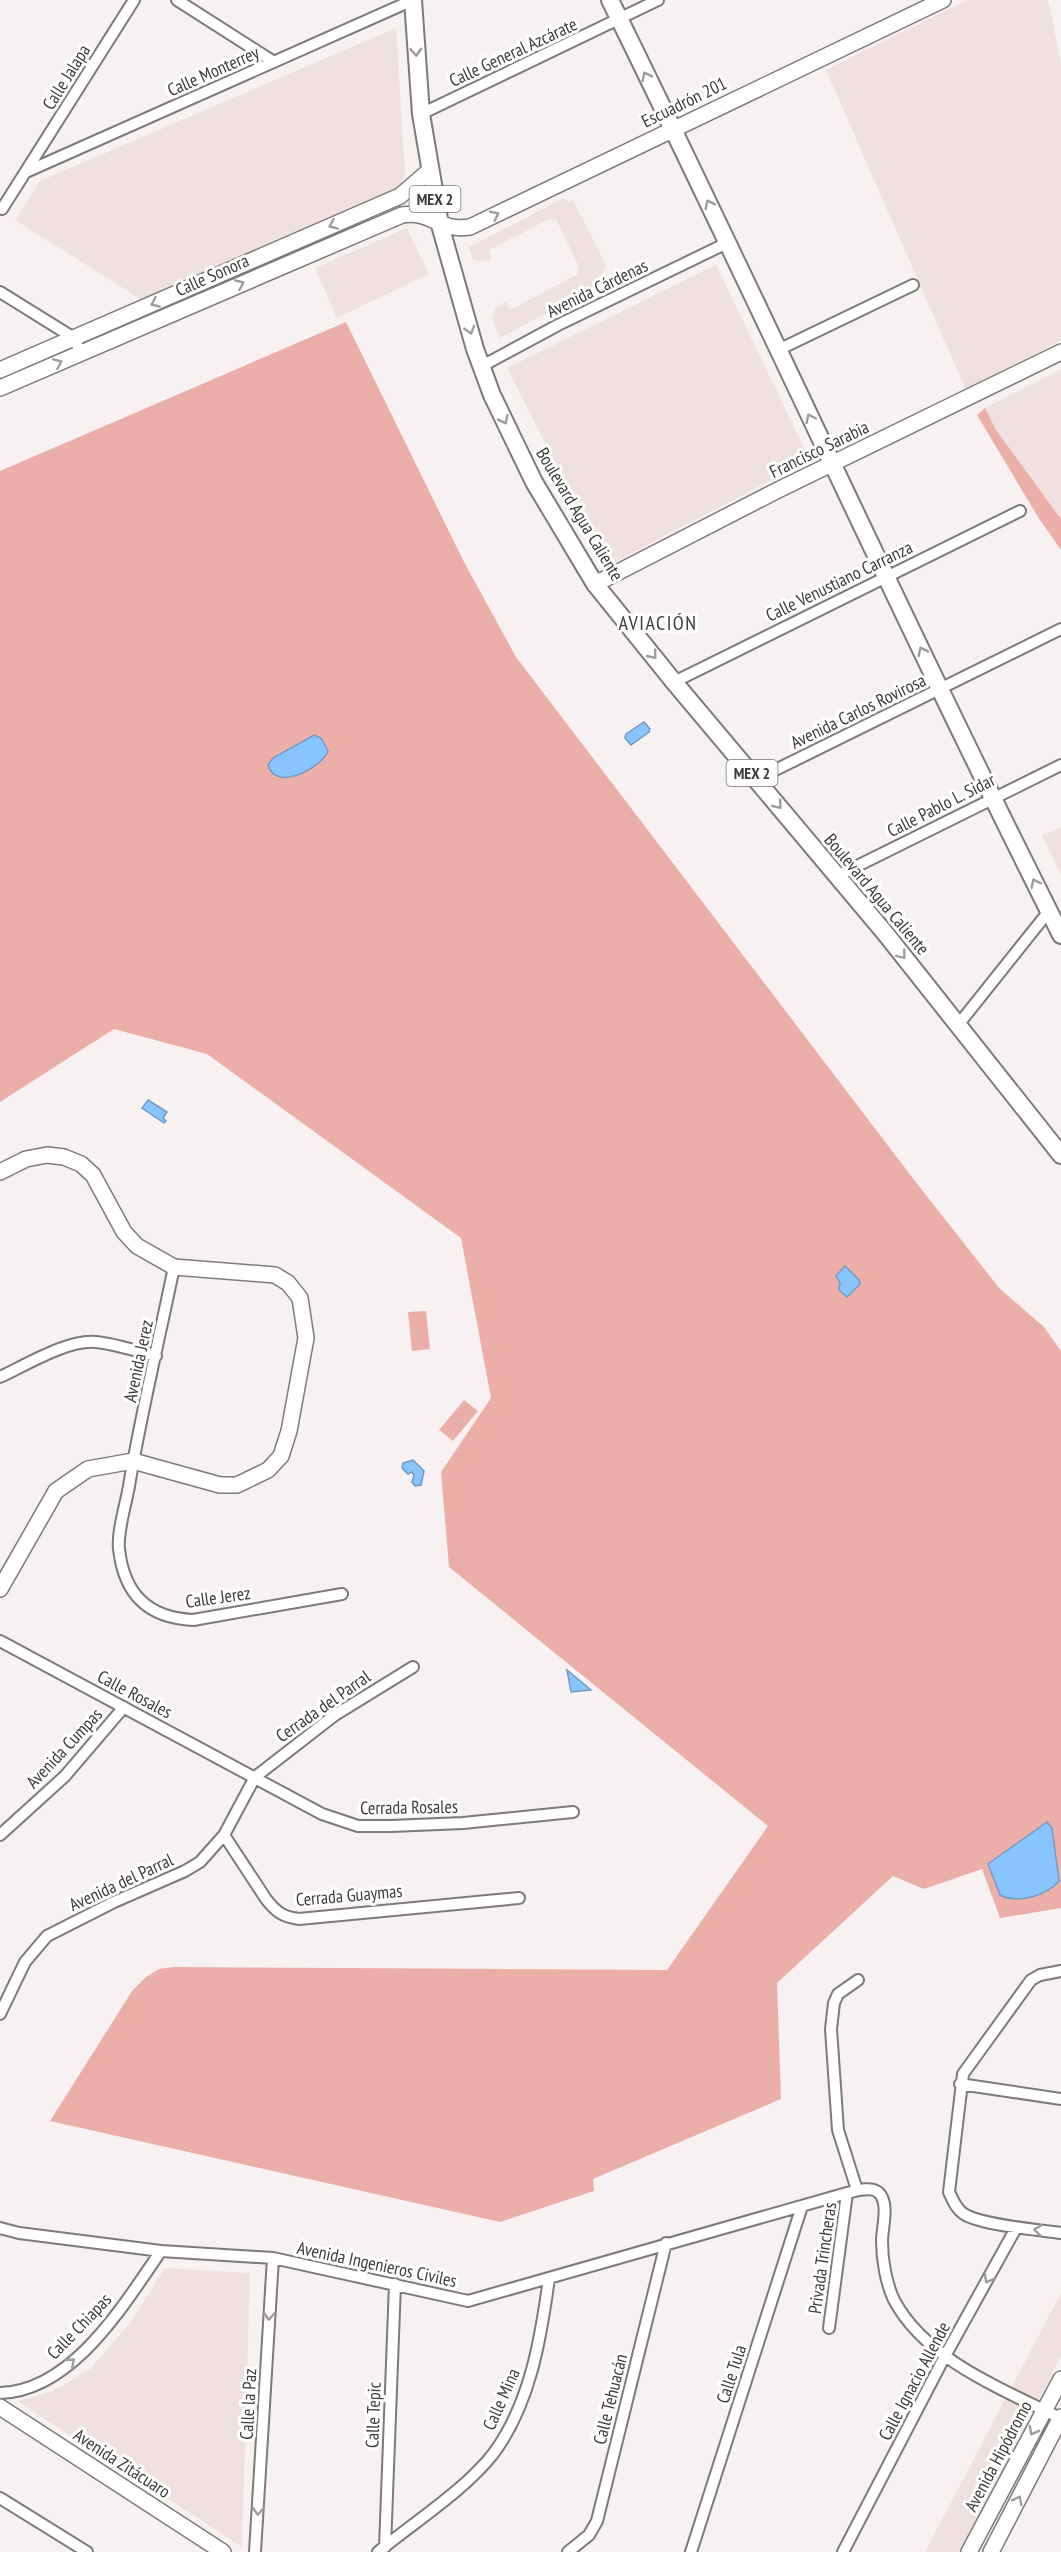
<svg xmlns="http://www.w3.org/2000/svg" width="1061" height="2552" viewBox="0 0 1061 2552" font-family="'PT Sans Narrow',sans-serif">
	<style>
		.built { fill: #efe1df }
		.green { fill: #ecafa7 }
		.water { fill: #88c4ff; stroke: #729bc4; stroke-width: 1.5 }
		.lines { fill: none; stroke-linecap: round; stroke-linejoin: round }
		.street-casing { stroke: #7e7a79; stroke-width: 14 }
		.secondary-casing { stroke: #7e7a79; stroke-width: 18 }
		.primary-casing { stroke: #7e7a79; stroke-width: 20 }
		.street { stroke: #fff; stroke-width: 10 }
		.secondary { stroke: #fff; stroke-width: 15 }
		.primary { stroke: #fff; stroke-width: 16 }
		.oneway { stroke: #9e9d9d }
		.labels { text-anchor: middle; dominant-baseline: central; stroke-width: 6; stroke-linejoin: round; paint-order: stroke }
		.shield { fill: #fff; stroke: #777676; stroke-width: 1.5 }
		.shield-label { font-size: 16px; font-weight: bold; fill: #3d3b3b }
		.street-label { font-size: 18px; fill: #3d3b3b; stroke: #fff }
		.neighbourhood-label { font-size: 20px; letter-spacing: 1.5px; fill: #3d3b3b; stroke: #fff }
	</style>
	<rect width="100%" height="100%" fill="#f7f2f1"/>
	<path class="built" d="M967,0H1048L1051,12L1061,65V340L966,390L826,70Z
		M396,28L405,174L401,184L392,194L250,252L223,269L155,298L142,300L15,220L40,181Z
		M564,198L568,202L573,200L606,265L598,286L500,338L492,319L496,308L506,302L510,310L578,274L579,267L557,221L549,219L489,250L492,258L485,262L473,260L469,247Z
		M407,228L429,274L337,318L315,268Z
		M716,265L810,460L607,566L507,368Z
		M1061,369V519L996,430L985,408Z
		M1061,827V875L1042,835Z
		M165,2268L250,2273L242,2547L17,2401L51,2392L90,2369L131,2322Z
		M1061,2293V2356L961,2552H925Z"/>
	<path class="green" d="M346,322L464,562L516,657L918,1185L1000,1289L1044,1327L1061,1351V1908L1000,1918L982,1869L924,1889L893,1876L777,1983L781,2099L593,2179L594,2191L500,2222L50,2121L132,1991L146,1977L159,1969L174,1967L667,1970L768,1826L449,1567L441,1472L491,1398L461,1238L207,1054L114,1029L0,1102V471Z
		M985,408L996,430L1061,519V550L1038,517L977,415Z
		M426,1311L430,1349L412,1351L408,1312Z
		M464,1400L478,1411L453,1441L439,1430Z"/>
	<path class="water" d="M644,722L650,729L649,732L631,745L625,738L626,734Z
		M314,735L321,738L328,751C322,767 276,793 268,765L273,758Z
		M148,1100L167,1112L163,1118L166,1121L164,1123L142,1108Z
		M845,1266L859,1280L860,1284L847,1297L839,1290L840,1283L836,1276Z
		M413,1460L424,1471L421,1485L415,1486L412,1482L414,1475L412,1472L408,1474L402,1468L403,1463Z
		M567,1670L591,1690L571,1692Z
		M1047,1822L1052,1828L1059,1881C1046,1896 1018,1904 1000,1895L988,1864Z"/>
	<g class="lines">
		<g class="street-casing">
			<path id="street" d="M177,0L274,62
				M421,114L658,0
				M26,172L413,0
				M2,209L134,0
				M0,292L74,338L81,353
				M778,350L913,285
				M482,366L558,325L729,242
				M674,682L1020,511
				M757,779L1061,629
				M837,876L1061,765
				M958,1025L1049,911
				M174,1267C159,1340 141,1413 129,1486C126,1504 117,1532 119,1549C124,1594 148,1618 193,1620L342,1594
				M0,1377C26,1365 68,1339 96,1342C116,1344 136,1351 156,1356
				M0,1641L322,1814L358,1826H391L463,1823L573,1812
				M0,1835L65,1776L124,1707
				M224,1835L266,1899C276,1912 283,1917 299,1919L519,1898
				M1061,1971L1040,1975L1031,1980L963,2074L949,2192C953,2200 956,2209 964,2214C981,2225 1039,2230 1061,2233
				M0,2014L25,1962L47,1936L114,1902L185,1871L200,1862L224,1835L255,1777L335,1715L413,1667
				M960,2084L1061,2099
				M857,2190L838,2130L831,2029L834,2003L838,1994L858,1980
				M0,2228L19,2233L161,2251L273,2258L468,2301L847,2193C856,2191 870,2186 878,2192C890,2202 882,2228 882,2241C882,2260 886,2283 894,2300C926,2360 1002,2389 1060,2418
				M829,2328L847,2193
				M0,2393C73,2391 124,2304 161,2251
				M0,2498L87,2552
				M385,2547L395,2284
				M255,2552L273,2258
				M378,2552C413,2523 465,2490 493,2454C530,2405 541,2338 549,2278
				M568,2552L589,2535L597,2521L666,2243
				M691,2552L802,2206
				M843,2552L945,2356L1016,2228"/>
		</g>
		<g class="secondary-casing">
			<path id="secondary" d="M0,370L400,196L429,171
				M0,388L402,215C433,210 437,232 470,227L943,0
				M595,584L778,490L1061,352
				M0,1172L26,1159L47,1155L64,1157L81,1164L93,1175L124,1232L137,1246L174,1267L275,1275L288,1283L300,1298L306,1338L289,1431L281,1456L268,1470L237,1485H220L133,1461L88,1469L56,1491L0,1589
				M0,2407L223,2552
				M969,2552L1061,2379
				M991,2552L1061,2417"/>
		</g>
		<g class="primary-casing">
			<path id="primary" d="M413,0L421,114L440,225L475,349L492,395L534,482L595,584L674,682L885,933L1061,1155
				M610,0C763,310 905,626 1061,935"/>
		</g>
		<use href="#street" class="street"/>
		<use href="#secondary" class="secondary"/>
		<use href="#primary" class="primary"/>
	</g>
	<defs><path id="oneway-chevron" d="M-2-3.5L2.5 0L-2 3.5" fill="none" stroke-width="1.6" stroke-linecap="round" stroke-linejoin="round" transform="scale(1.5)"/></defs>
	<g class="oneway">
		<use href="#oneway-chevron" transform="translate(416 52) rotate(87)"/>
		<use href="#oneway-chevron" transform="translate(646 76) rotate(-116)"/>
		<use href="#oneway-chevron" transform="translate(709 204) rotate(-117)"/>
		<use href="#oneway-chevron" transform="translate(495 215) rotate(-26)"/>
		<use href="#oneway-chevron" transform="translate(333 225) rotate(157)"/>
		<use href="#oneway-chevron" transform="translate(240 284) rotate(-24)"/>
		<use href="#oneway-chevron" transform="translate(155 303) rotate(156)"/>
		<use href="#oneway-chevron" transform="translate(470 330) rotate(74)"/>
		<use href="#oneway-chevron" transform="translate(58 363) rotate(-23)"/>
		<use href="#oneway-chevron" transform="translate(810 418) rotate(-115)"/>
		<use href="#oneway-chevron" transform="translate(504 420) rotate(64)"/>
		<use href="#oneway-chevron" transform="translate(922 651) rotate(-116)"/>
		<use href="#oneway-chevron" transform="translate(653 655) rotate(51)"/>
		<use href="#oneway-chevron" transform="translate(778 805) rotate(51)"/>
		<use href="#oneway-chevron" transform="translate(1035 883) rotate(-117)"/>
		<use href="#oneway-chevron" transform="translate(902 955) rotate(52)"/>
		<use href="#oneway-chevron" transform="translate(1038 2230) rotate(-173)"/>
		<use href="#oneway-chevron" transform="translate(988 2279) rotate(119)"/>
		<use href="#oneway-chevron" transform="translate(269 2316) rotate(93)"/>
		<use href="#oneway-chevron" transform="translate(71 2362) rotate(-41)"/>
		<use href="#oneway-chevron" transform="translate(1033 2431) rotate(118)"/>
		<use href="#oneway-chevron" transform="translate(1018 2500) rotate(-63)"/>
		<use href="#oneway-chevron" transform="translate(258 2511) rotate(93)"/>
	</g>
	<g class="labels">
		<g class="shield">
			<rect x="409.5" y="186" width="51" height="26" rx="4.5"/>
			<rect x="726.5" y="760" width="51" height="26" rx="4.5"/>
		</g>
		<g class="shield-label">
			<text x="435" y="199">MEX 2</text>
			<text x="752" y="773">MEX 2</text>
		</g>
		<g class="street-label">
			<text transform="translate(513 52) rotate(-25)">Calle General Azcárate</text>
			<text transform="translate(213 71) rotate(-24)">Calle Monterrey</text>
			<text transform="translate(66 77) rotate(-58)">Calle Jalapa</text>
			<text transform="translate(684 102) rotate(-26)">Escuadrón 201</text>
			<text transform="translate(212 275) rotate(-24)">Calle Sonora</text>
			<text transform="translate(597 288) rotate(-26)">Avenida Cárdenas</text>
			<text transform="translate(819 449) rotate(-26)">Francisco Sarabia</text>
			<text transform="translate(580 514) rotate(59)">Boulevard Agua Caliente</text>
			<text transform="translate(839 581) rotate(-26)">Calle Venustiano Carranza</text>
			<text transform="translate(858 711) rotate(-26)">Avenida Carlos Rovirosa</text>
			<text transform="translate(941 805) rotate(-27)">Calle Pablo L. Sidar</text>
			<text transform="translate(877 894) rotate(50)">Boulevard Agua Caliente</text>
			<text transform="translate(138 1361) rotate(-78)">Avenida Jerez</text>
			<text transform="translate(218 1597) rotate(-8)">Calle Jerez</text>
			<text transform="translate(135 1694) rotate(28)">Calle Rosales</text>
			<text transform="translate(323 1706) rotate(-35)">Cerrada del Parral</text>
			<text transform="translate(64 1748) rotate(-47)">Avenida Cumpas</text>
			<text transform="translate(409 1807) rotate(-1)">Cerrada Rosales</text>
			<text transform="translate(121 1882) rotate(-25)">Avenida del Parral</text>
			<text transform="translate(349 1895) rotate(-5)">Cerrada Guaymas</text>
			<text transform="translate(822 2258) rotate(-82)">Privada Trincheras</text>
			<text transform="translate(377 2264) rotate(12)">Avenida Ingenieros Civiles</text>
			<text transform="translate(79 2326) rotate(-46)">Calle Chiapas</text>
			<text transform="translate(731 2374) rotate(-72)">Calle Tula</text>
			<text transform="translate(914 2381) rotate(-62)">Calle Ignacio Allende</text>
			<text transform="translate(501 2399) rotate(-66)">Calle Mina</text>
			<text transform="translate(610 2399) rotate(-76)">Calle Tehuacán</text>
			<text transform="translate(248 2404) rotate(-87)">Calle la Paz</text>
			<text transform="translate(373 2415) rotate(-88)">Calle Tepic</text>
			<text transform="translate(998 2456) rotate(-62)">Avenida Hipódromo</text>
			<text transform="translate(122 2463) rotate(33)">Avenida Zitácuaro</text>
		</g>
		<g class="neighbourhood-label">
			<text x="658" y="623">AVIACIÓN</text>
		</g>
	</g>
</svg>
